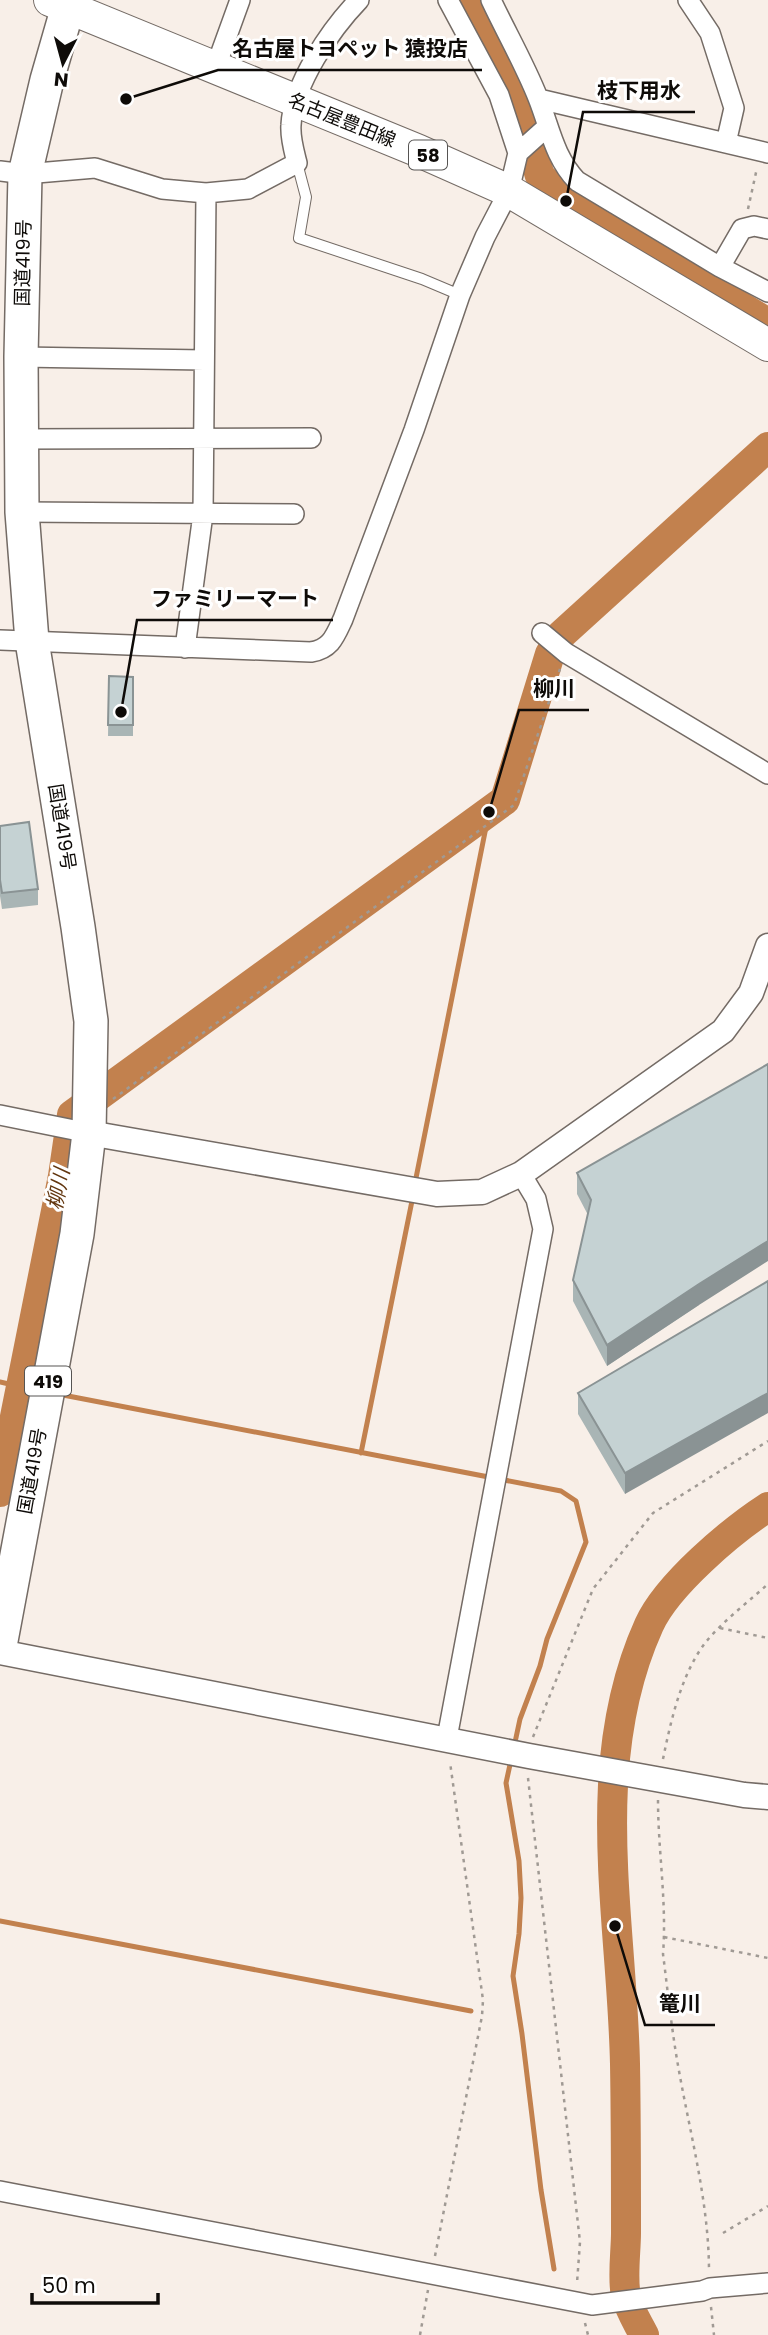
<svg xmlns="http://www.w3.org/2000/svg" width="768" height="2335" viewBox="0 0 768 2335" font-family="Poppins,'Noto Sans JP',sans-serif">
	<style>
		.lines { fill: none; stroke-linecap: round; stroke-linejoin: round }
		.stream { stroke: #c2814e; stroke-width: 5 }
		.river { stroke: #c2814e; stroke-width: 30 }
		.service-casing { stroke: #746b65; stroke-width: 12 }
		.minor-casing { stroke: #746b65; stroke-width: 22 }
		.tertiary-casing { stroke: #746b65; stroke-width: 27 }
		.primary-casing { stroke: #746b65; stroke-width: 34 }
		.trunk-casing { stroke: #746b65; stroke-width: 36 }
		.path { stroke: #a09a94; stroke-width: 2.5; stroke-dasharray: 3.5 5; stroke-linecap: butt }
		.service { stroke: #fff; stroke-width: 10 }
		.minor { stroke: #fff; stroke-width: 19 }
		.tertiary { stroke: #fff; stroke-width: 24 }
		.primary { stroke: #fff; stroke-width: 32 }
		.trunk { stroke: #fff; stroke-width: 33 }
		.wall { fill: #a9b5b5 }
		.shaded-wall { fill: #8a9394 }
		.building { fill: #c5d2d3; stroke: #8a9394; stroke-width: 2 }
		.labels { text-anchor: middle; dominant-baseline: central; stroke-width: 6; stroke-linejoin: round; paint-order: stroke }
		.shield { fill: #fff; stroke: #565452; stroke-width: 2 }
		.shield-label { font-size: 18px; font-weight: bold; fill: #0e0b08 }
		.street-label { font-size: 19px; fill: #0e0b08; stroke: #fff }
		.water-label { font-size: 21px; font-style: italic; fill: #62360f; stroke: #fff }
		.leader { fill: none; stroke: #0e0b08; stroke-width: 2.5 }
		.callout-dot { fill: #0e0b08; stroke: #fff; stroke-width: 2.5 }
		.callout-label { font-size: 21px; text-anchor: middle; font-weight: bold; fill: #0e0b08; stroke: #fff; stroke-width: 6; stroke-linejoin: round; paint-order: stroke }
	</style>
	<rect width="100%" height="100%" fill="#f8efe8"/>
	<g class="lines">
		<path class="stream" d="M415,1183L489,812
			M0,1382L9,1384
			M63,1395L561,1491L576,1501L586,1542L547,1639L540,1666L520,1719L514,1747
			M361,1453L413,1196
			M511,1760L506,1783L519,1861L521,1898L519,1934L513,1976L522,2034L541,2190L554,2269
			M0,1921L471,2011"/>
		<path class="river" d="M465,0L494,55L524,122L540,176L566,201L768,323
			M0,1492L63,1176L72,1115L505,800L550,654L561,635L768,447
			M644,2335C638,2323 629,2309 626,2296C622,2279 626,2251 626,2233C626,2177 626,2120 625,2064C622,1918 586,1764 649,1625C667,1585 731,1531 768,1507"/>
		<g class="service-casing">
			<path id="service" d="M297,163L306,197L299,238L422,279L460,295"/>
		</g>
		<g class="minor-casing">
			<path id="minor" d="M448,0L499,95L518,153
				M491,0C506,32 525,65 538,98C550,128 554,157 577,181L720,267L768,292
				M688,0L710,33L734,108L726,143
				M215,69L240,0
				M539,99L768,153
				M0,171L25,174L95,168L162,189L206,193L248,189L297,163C294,151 290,138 291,125C293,84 331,29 359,0
				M720,267L742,229L754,226L768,229
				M21,357L204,360
				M21,439L311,438
				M22,512L294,514
				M542,633L566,653L768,774
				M0,640L311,652C331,649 335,636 343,619L414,430L460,295L485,237L509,191L518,153L547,127
				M185,648L203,514L206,193
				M0,1115L89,1133
				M447,1738L543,1229L536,1199L521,1174
				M0,2191L592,2305L702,2291L710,2288L768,2283"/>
		</g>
		<g class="tertiary-casing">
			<path id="tertiary" d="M89,1133L437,1194L482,1192L521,1174L723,1031L751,993L768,946
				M0,1652L529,1756L744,1795L768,1797"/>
		</g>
		<g class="primary-casing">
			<path id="primary" d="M50,0L419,151L509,191L768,345"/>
		</g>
		<g class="trunk-casing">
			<path id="trunk" d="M0,1646L77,1234L89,1133L91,1021L78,927L32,641L22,512L21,357L25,174L47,80L70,0"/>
		</g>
		<path class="path" d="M748,209L757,168
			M113,1099L514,805L560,669
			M720,1628L768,1638
			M533,1737L593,1589L653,1513L768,1441
			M663,1759C671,1720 681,1675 705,1643C723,1621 747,1603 768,1584
			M528,1778L580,2242L577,2283
			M658,1800C658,1851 667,1903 663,1954C668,1993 672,2033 679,2071C691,2138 709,2204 709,2272
			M664,1937L768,1958
			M723,2233L768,2206
			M435,2256L482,2016L483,2000L450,1762
			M711,2307L714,2335
			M585,2323L588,2335
			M420,2335L428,2290"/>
		<use href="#service" class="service"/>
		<use href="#minor" class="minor"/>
		<use href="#tertiary" class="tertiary"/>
		<use href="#primary" class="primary"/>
		<use href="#trunk" class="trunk"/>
	</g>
	<path class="wall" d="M109,676L133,677V736H108Z
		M0,826L38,889V905L2,909L0,896Z
		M577,1173L699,1305L607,1366L573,1301V1280L588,1215L577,1194Z
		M768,1281L625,1494L578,1414V1393Z"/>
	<path class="shaded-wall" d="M768,1241V1261L699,1305L607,1366V1345L699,1284Z
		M768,1393V1413L625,1494V1473Z"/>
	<path class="building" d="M109,676L133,677V725H108Z
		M29,822L38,889L2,893L0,880V826Z
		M768,1064V1241L699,1284L607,1345L573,1280L591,1200L577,1173Z
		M768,1281V1393L625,1473L578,1393Z"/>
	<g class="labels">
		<g class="shield">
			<rect x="409" y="140.5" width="38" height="29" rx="5"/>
			<rect x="25" y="1366.5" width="46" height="29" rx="5"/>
		</g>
		<g class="shield-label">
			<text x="428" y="155">58</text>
			<text x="48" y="1381">419</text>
		</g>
		<g class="street-label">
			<text transform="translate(342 120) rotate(22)">名古屋豊田線</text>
			<text transform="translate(23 263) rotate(-89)">国道419号</text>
			<text transform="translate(62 827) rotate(81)">国道419号</text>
			<text transform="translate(32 1471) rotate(-80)">国道419号</text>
		</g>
		<g class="water-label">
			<text transform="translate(58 1189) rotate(-79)">柳川</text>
		</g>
	</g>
	<path class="leader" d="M126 99L218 70H482M566 201L583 112H695M121 712L137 620H333M489 812L519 710H589M615 1926L645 2025H715"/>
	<g class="callout-dot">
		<circle cx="126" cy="99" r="7"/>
		<circle cx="566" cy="201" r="7"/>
		<circle cx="121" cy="712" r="7"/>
		<circle cx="489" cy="812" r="7"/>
		<circle cx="615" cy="1926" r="7"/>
	</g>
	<g class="callout-label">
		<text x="350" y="56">名古屋トヨペット 猿投店</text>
		<text x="639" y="98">枝下用水</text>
		<text x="235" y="606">ファミリーマート</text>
		<text x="554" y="696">柳川</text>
		<text x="680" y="2011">篭川</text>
	</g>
	<g transform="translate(63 63) rotate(186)" stroke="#ffffff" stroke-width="5" paint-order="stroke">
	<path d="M0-5L12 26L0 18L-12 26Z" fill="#0e0b08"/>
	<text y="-10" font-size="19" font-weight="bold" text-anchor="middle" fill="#0e0b08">N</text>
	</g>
	<path d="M32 2293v10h126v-10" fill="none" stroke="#0e0b08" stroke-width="3.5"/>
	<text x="42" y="2293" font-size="21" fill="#0e0b08" stroke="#ffffff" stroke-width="5" paint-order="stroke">50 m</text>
</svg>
